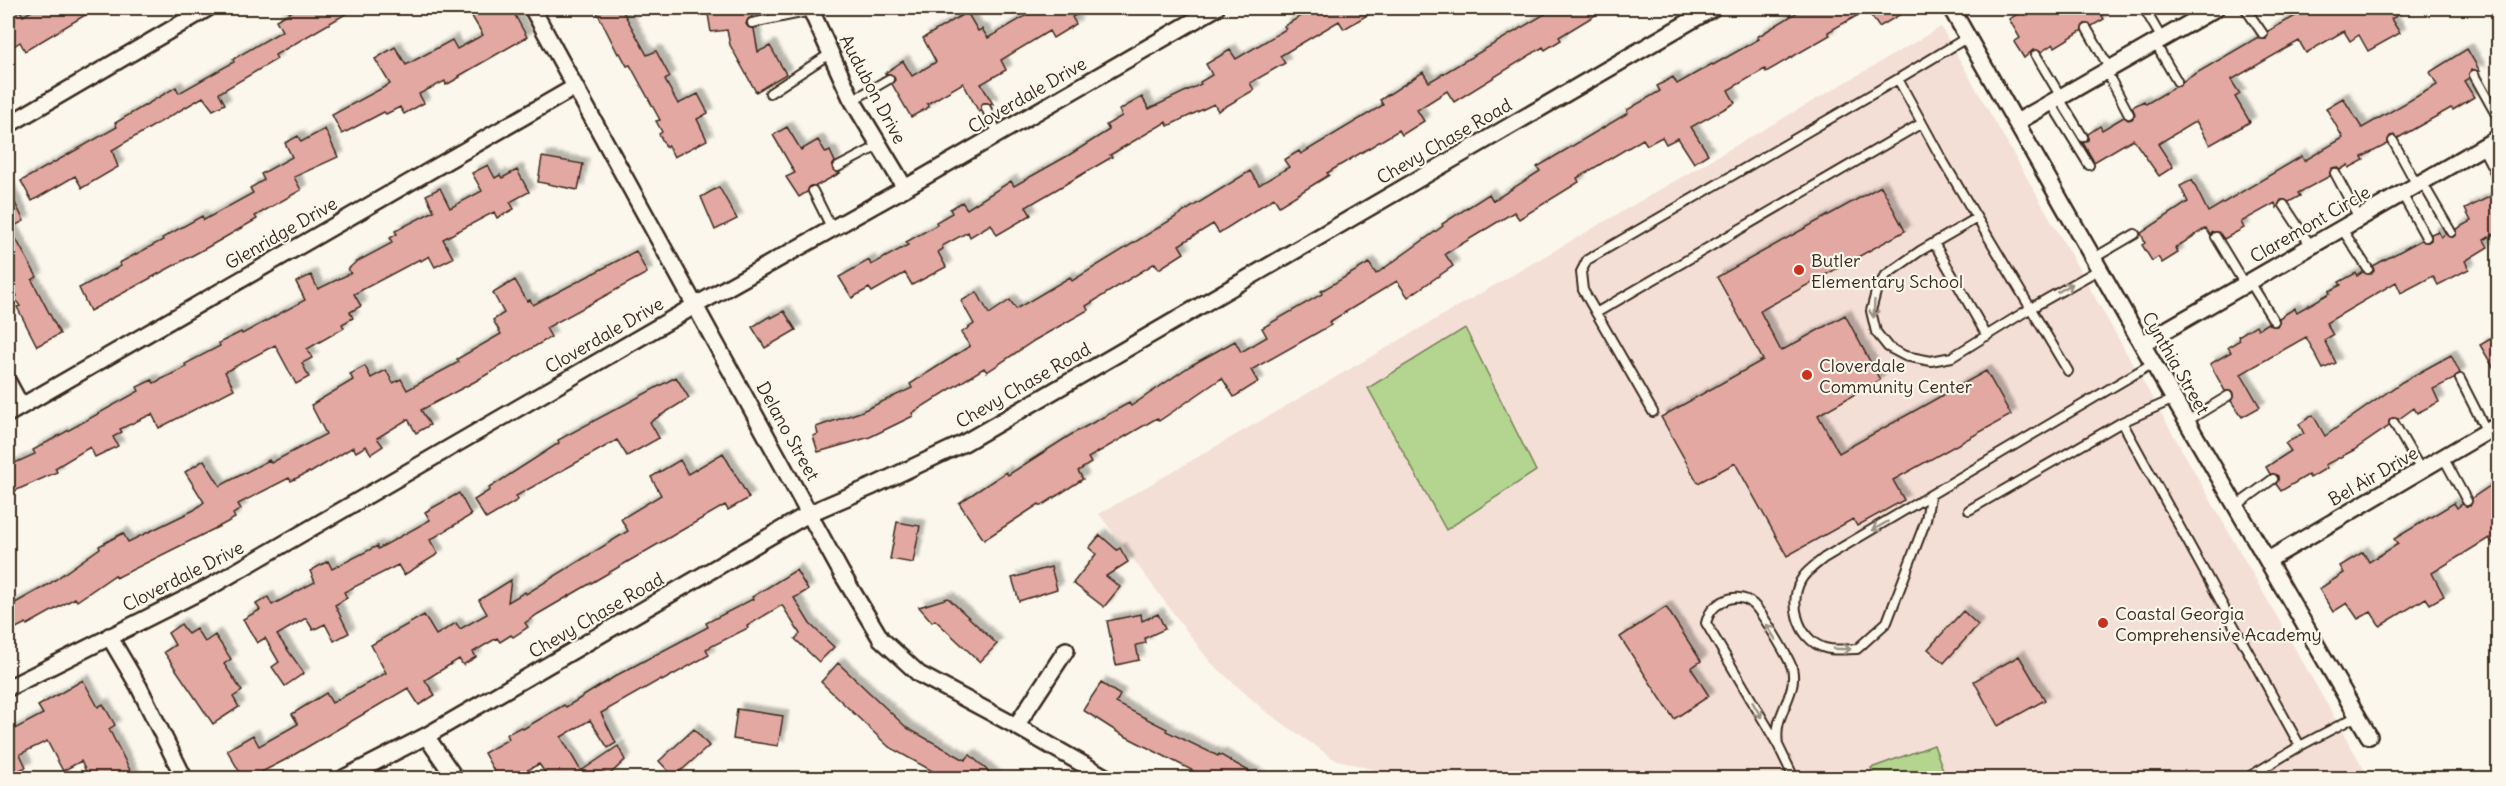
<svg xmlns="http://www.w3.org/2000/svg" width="2506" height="786" viewBox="0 0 2506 786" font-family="Delius,sans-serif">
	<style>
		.built { fill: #f4dfd6 }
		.green { fill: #b3d590; stroke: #778057; stroke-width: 1.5 }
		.building { fill: #e3a8a2; stroke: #3b2a1e; stroke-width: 1.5; filter: url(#shadow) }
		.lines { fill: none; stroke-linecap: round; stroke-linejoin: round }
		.service-casing { stroke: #3b2a1e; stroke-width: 12 }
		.minor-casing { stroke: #3b2a1e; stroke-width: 20 }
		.service { stroke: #fbf7ec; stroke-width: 8 }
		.minor { stroke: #fbf7ec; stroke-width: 15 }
		.oneway { stroke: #9b9085 }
		.poi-dot { fill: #c8321e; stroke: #fbf7ec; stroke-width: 2 }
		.labels { text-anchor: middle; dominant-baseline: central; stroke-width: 4.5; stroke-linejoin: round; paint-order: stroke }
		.street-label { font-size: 18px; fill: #3b2a1e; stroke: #fbf7ec }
		.poi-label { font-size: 18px; fill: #3b2a1e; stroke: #fbf7ec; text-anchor: start }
	</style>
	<defs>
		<filter id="shadow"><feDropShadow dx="5.5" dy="-5.5" stdDeviation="1.5" flood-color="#0004"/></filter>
	</defs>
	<rect width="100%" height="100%" fill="#fbf7ec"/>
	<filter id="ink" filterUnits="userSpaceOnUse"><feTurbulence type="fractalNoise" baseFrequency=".0167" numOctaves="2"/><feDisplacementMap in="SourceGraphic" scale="12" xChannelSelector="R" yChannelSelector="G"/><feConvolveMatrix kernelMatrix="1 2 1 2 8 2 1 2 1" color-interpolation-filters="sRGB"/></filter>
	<g filter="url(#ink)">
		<path class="built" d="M1941,27L2366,773L2355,778H1405L1334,759L1265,711L1210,662L1099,514Z"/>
		<path class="green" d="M1465,328L1536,471L1446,530L1368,388Z
			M1934,745L1946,778H1875L1871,768Z"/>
		<path class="building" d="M37,8H97L25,51L20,42L14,46L8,34V17L20,10L23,16Z
			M298,8H356L275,55L277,59L219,93L225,104L213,110L203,97L112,150L118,167L82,188L75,176L32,201L21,181L117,127L115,123L176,87L179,93L234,62L233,59L282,31L276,20Z
			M467,8H511L527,37L459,76L460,77L446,85L445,81L419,94L424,103L404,114L400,107L386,114L384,112L342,134L332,115L390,84L375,59L395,47L406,65L452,40L457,49L483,35Z
			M595,8H621L647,55L656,51L670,77L665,80L678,104L698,94L708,113L697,119L707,140L674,157L668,145L666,147L659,134L662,132L656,121L660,120L630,65L627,66L620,53L618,54Z
			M707,8H750L752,17L748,19L746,24L748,27L754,29L758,52L770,46L786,74L756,92L730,45L727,30L711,32Z
			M1039,8H1089L1072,17L1076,24L1053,38L1049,31L1001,60L1006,70L981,84L993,104L983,103L979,112L963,83L927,104L929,107L911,117L892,84L895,80L894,76L885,73L903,61L912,76L936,62L923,38L967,12L978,31L982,29L988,38Z
			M1315,8H1379L1344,29L1339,21L1280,56L1285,63L1250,83L1254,90L1218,111L1214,104L1168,126L1166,122L1110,155L1112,157L1026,207L1031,215L997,235L991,224L970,237L968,232L942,246L943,249L938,252L946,267L912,285L905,273L872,292L869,288L852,298L839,277L869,260L871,265L908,245L906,242L937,225L936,222L952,213L950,209L962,202L967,209L1011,181L1014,186L1069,155L1109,130L1106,125L1122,116L1119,110L1142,97L1149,109L1201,84L1200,82L1212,75L1206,64L1230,50L1236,59L1286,29L1284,26Z
			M1555,8H1607L1559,37L1561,40L1545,50L1543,47L1454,102L1447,91L1417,110L1424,121L1402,135L1399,130L1327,173L1329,175L1279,206L1274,198L1219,233L1213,224L1179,245L1184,253L1159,269L1155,263L1086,306L1088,310L1035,340L987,372L984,368L912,413L913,416L870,437L818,452L813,436L818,434L816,427L860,412L912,388L910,384L970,346L961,333L974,324L961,301L977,292L989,314L1010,300L1016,309L1070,277L1072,281L1250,171L1259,185L1289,167L1284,160L1299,151L1301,154L1383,105L1380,100L1423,72L1429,82Z
			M1804,8H1911L1879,27L1867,10L1828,32L1830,35L1766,72L1765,69L1728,90L1735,103L1691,127L1708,154L1694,163L1678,138L1666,144L1662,137L1647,145L1643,139L1577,178L1579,182L1519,219L1514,212L1445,254L1453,266L1408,297L1397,281L1329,322L1331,325L1251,370L1258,382L1234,397L1222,378L1159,421L1157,418L1088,458L1091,463L1078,471L1083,479L1041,506L1039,504L984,540L959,503L1006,472L1008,475L1072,434L1129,403L1131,406L1190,366L1235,341L1241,352L1267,337L1262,328L1322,294L1321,291L1369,263L1376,274L1443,226L1442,224L1489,194L1493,201L1540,171L1537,167L1628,113L1627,110L1660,91L1657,86L1673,77L1677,84L1712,64L1713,65L1759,39L1757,37Z
			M2028,8H2097L2104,19L2092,26L2085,24L2081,31L2055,47L2053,44L2041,52L2033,50L2024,58L2014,42L2020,38L2009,19Z
			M2310,8H2410L2391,19L2400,33L2368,51L2359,35L2350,41L2344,31L2306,53L2299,41L2231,80L2240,94L2235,97L2250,122L2210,145L2196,121L2158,144L2173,167L2159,176L2133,139L2094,162L2083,143L2088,140V134L2100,126L2102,130L2124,117L2128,120L2132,119L2135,114L2132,107L2144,101L2146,104L2175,87L2179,86L2183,81L2258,37L2266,39L2268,31Z
			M2467,49L2480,71L2471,70L2469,78L2464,81L2474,97L2453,110L2451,108L2398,138L2394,135L2390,136L2388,144L2362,157L2364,160L2349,168L2348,165L2340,170L2336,167L2332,168L2330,176L2298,193L2300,196L2289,202L2281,200L2277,208L2275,203L2241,222L2244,228L2224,239L2218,232H2213L2210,235L2206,228L2175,248L2178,253L2162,263L2158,257L2152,261L2142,245L2145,243L2141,233L2188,202L2180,186L2192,180L2208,212L2302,156L2304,161L2343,138L2326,108L2343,98L2362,128L2437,85L2430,72Z
			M787,127L801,150L818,140L826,153L830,151L835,162L832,166L833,170L840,173L816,186H810L807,192L799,197L786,177L795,173L773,135Z
			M325,129L338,157L294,177L301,190L255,216L257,219L208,247L90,311L79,288L121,266L119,263L163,240L162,238L202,216L204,220L253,193L250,188L264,180L261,174L292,157L285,143L298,136L301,142Z
			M542,157L583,164L578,190L538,182Z
			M488,165L495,178L500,175L502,178L517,170L529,192L510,202L514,209L497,218L494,212L443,239L453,258L435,267L429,256L421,261L420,259L354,294L361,306L350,312L353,318L342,324L344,328L307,349L312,358L302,363L309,377L296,384L275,345L225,372L234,389L159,428L152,414L120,429L122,432L113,437L118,446L95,457L90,447L55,468L57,472L8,494V466L35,454L33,450L139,391L137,387L152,380L154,383L186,367L185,364L220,346L219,343L241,332L242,334L305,300L296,282L311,275L318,289L351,273L348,269L356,262L392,243L390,238L397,234L395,231L434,211L426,195L440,188L450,208L482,191L472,173Z
			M1881,186L1905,231L1760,311L1781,351L1845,315L1880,380L1818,415L1839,453L1986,371L2011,415L1893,480L1904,500L1857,526L1853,519L1787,556L1735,463L1698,483L1661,417L1763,360L1717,277Z
			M719,187L737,219L715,230L701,197Z
			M8,189L24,221L10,228L37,277L32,280L60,334L37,346L17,307L20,306L14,298L17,296L8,279Z
			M2499,192V231L2484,240L2488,247L2465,261L2469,269L2438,285L2433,276L2401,293L2396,282L2326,323L2333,335L2324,340L2336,363L2323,369L2306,337L2241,374L2260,407L2242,417L2231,401L2233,393L2230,391H2225L2210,364L2231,352L2228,347L2240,340L2238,336L2256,325L2258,329L2268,323L2272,326H2277L2279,323V318L2295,308L2297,312L2330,293L2329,291L2341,285L2339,282L2356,273L2357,276L2363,272L2371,274L2374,271L2373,266L2421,240L2428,242L2431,240V234L2438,231L2441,237L2445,234L2453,237L2456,234V229L2471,221L2465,209Z
			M636,251L647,273L546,328L551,337L474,382L421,410L430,425L416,433L408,419L377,438L383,446L371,454L366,446L356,452L353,447L310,473L309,472L291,481L289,478L238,504L241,509L233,514L235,518L222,525L116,578L115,575L77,601L75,598L27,625L26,623L8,632V607L49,584L100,548L99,546L123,533L128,542L194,510L204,502L185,472L204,460L220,486L269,460L271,463L326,434L311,405L353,380L350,374L365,366L371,378L386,370L393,383L401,379L407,390L459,362L457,359L501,334L493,320L504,313L493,293L515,280L527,301L530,300L533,305Z
			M784,311L796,330L765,348L752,327L770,316L771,318Z
			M2499,334V377L2480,345Z
			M2451,355L2460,373L2454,379L2433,389L2439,402L2417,413L2414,408L2399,419L2392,418L2389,421V426L2354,450L2325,465L2327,468L2310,478L2308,475L2281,491L2276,484L2278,476L2270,474L2266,467L2291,451L2285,443L2304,434L2299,424L2313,415L2325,436L2402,382Z
			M676,377L689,398L650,422L659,438L627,456L617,440L516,496L518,500L486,519L474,500L490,490L489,488L559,443L558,440Z
			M723,453L749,498L728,510L725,505L538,614L525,623L528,627L513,637L511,635L500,642L497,638L473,652L476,657L463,665L459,659L425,680L435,695L419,705L408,688L285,760L250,778H243L227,750L253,735L259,746L298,724L292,714L326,693L332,703L386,673L371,645L424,615L436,635L456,623L460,629L487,614L479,600L511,580L508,602L525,592L526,594L628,531L621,519L661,495L651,477L680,460L688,474Z
			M2499,480V552L2489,538L2432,573L2444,596L2430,604L2426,598L2380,626L2371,612L2358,619L2347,603L2333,612L2319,589L2344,573L2340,566L2363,552L2369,562L2398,544L2394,539L2454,503L2457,508L2462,504L2470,506L2472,498Z
			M459,493L471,515L430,540L438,554L404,575L398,565L344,592L347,598L335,605L349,633L334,641L325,624L313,630L306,618L277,635L304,673L285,686L272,667L279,662L265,638L257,643L243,619L260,610L256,604L268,597L272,605L315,582L310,571L328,561L332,569L377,546L378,549L430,520L425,512Z
			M897,522L920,526L913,563L890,559Z
			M1100,535L1117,550L1120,548L1128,562L1106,576L1120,587L1104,607L1073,583L1096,554L1089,548Z
			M1051,567L1057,589L1019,601L1012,578Z
			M796,570L808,590L794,598L810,624L834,647L819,662L795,639L800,634L782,605L747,626L748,628L706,649L709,655L662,681L661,679L601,713L616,743L608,748L590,720L561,737L581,771L618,746L625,760L606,778H549L539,764L513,778H498L484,753L509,739L507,734L521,727L523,729L564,705L566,707L619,674L708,627L706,623L753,599L752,597Z
			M948,598L997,644L980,662L935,620L932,622L919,607Z
			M1666,607L1701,661L1691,668L1709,696L1674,719L1620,637Z
			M1963,611L1978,625L1944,663L1928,649Z
			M1141,614L1142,621L1158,614L1165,629L1145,638L1146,643L1136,645L1139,660L1116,665L1107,621Z
			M181,624L188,634L196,629L205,642L215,635L231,659L224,664L242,691L233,697L239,707L213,724L164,652L175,645L168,633Z
			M2019,656L2045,700L1998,726L1974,681Z
			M838,663L907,728L965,760L970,755L996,778H945L889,747L821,682Z
			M83,680L98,707L103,704L115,725L109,729L134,778H89L81,761L63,771L47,741L20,754L26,767L8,776V729L9,732L43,714L38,706Z
			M1101,683L1120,695L1116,703L1167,729L1166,731L1218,756L1219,754L1261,778H1207L1119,733L1083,710Z
			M737,709L783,716L778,746L733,739Z
			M694,729L709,746L674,777L659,761Z"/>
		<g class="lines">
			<g class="service-casing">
				<path id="service" d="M2144,8L2162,39
					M2245,8L2263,34
					M752,23L811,11
					M2087,29L2110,69
					M1968,37L1898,79L1940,156L2068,371
					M2155,43L2177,81
					M2036,55L2061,97
					M2106,71L2129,114
					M2474,75L2498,118
					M770,93L831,53
					M2059,98L2083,137
					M853,100L889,79
					M2051,103L2089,165
					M986,108L998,134
					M2393,141L2417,185
					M2482,147L2498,178
					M838,167L880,145
					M2335,173L2359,218
					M2422,182L2451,232
					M813,191L832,229
					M2402,194L2426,237
					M2284,205L2311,246
					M1977,218L1920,251L1886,275L1877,288L1871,311L1876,332L1888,347L1905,356L1931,361L1952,357L2031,308L2100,269
					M2342,229L2368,269
					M2216,237L2245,285
					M1934,243L1987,336
					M2094,258L2135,234
					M2250,282L2274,321
					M1596,313L1922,123
					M2460,379L2487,432
					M1653,412L1583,290L1581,272L1587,260L1898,79
					M2187,421L2228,396
					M2122,422L2300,746L2357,716
					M2394,423L2421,470
					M2443,457L2467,501
					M1930,497L1926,520L1887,622L1857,649C1848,649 1834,651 1825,648C1797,640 1787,599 1803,577C1808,570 1817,564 1824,558L2153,363
					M2236,506L2273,479
					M1969,510L2122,422L2174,399
					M1778,745C1777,737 1777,729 1779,722C1784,704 1797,687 1792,668C1789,658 1761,611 1753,604C1744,596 1732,596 1722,602C1713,607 1709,612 1706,623L1778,745L1794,778
					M2247,778L2300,746"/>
			</g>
			<g class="minor-casing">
				<path id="minor" d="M532,8L842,574L881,639L919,674L1016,726L1107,778
					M810,8L851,98L905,188
					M1951,8L2142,344L2369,736
					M2017,122L2216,8
					M8,125L208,8
					M2142,344L2498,138
					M8,382L21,406
					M8,414L575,87
					M2268,560L2498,425
					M109,636L139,687L184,778
					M8,688L213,585L696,305L905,188L1216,8
					M1016,726L1066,650
					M426,736L455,778
					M344,778L426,736L810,513L873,486L964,443L1713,8"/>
			</g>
			<use href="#service" class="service"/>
			<use href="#minor" class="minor"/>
		</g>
		<defs><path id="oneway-shaft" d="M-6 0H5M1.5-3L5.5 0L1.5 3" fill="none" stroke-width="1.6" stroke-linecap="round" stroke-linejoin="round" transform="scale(1.5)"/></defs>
		<g class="oneway">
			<use href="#oneway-shaft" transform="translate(2065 288) rotate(-29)"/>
			<use href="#oneway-shaft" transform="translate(1874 309) rotate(93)"/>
			<use href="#oneway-shaft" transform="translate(1880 526) rotate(150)"/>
			<use href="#oneway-shaft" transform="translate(1771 632) rotate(-121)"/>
			<use href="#oneway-shaft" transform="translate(1842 649) rotate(2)"/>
			<use href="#oneway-shaft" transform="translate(1757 710) rotate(60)"/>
		</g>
	</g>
	<g class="poi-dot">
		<circle cx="1799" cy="270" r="6"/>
		<circle cx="1807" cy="375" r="6"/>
		<circle cx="2103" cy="623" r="6"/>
	</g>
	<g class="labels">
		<g class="street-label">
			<text transform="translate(873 89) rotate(62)">Audubon Drive</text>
			<text transform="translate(1027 95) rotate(-30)">Cloverdale Drive</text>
			<text transform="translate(1444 141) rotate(-30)">Chevy Chase Road</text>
			<text transform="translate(2310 224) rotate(-30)">Claremont Circle</text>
			<text transform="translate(281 233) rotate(-30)">Glenridge Drive</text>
			<text transform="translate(604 335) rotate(-30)">Cloverdale Drive</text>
			<text transform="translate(2176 363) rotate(60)">Cynthia Street</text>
			<text transform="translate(1023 385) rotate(-30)">Chevy Chase Road</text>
			<text transform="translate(788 431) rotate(61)">Delano Street</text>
			<text transform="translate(2373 476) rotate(-30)">Bel Air Drive</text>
			<text transform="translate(183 576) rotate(-27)">Cloverdale Drive</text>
			<text transform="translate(596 615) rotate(-30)">Chevy Chase Road</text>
		</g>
		<g class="poi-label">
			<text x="1811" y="260">Butler<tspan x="1811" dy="21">Elementary School</tspan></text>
			<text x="1819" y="365">Cloverdale<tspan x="1819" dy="21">Community Center</tspan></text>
			<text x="2115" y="613">Coastal Georgia<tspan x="2115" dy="21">Comprehensive Academy</tspan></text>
		</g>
	</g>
	<rect width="2506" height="786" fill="none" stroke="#fbf7ec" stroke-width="30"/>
	<rect x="15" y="15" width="2476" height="756" fill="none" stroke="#3b2a1e" stroke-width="2" filter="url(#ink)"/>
</svg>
